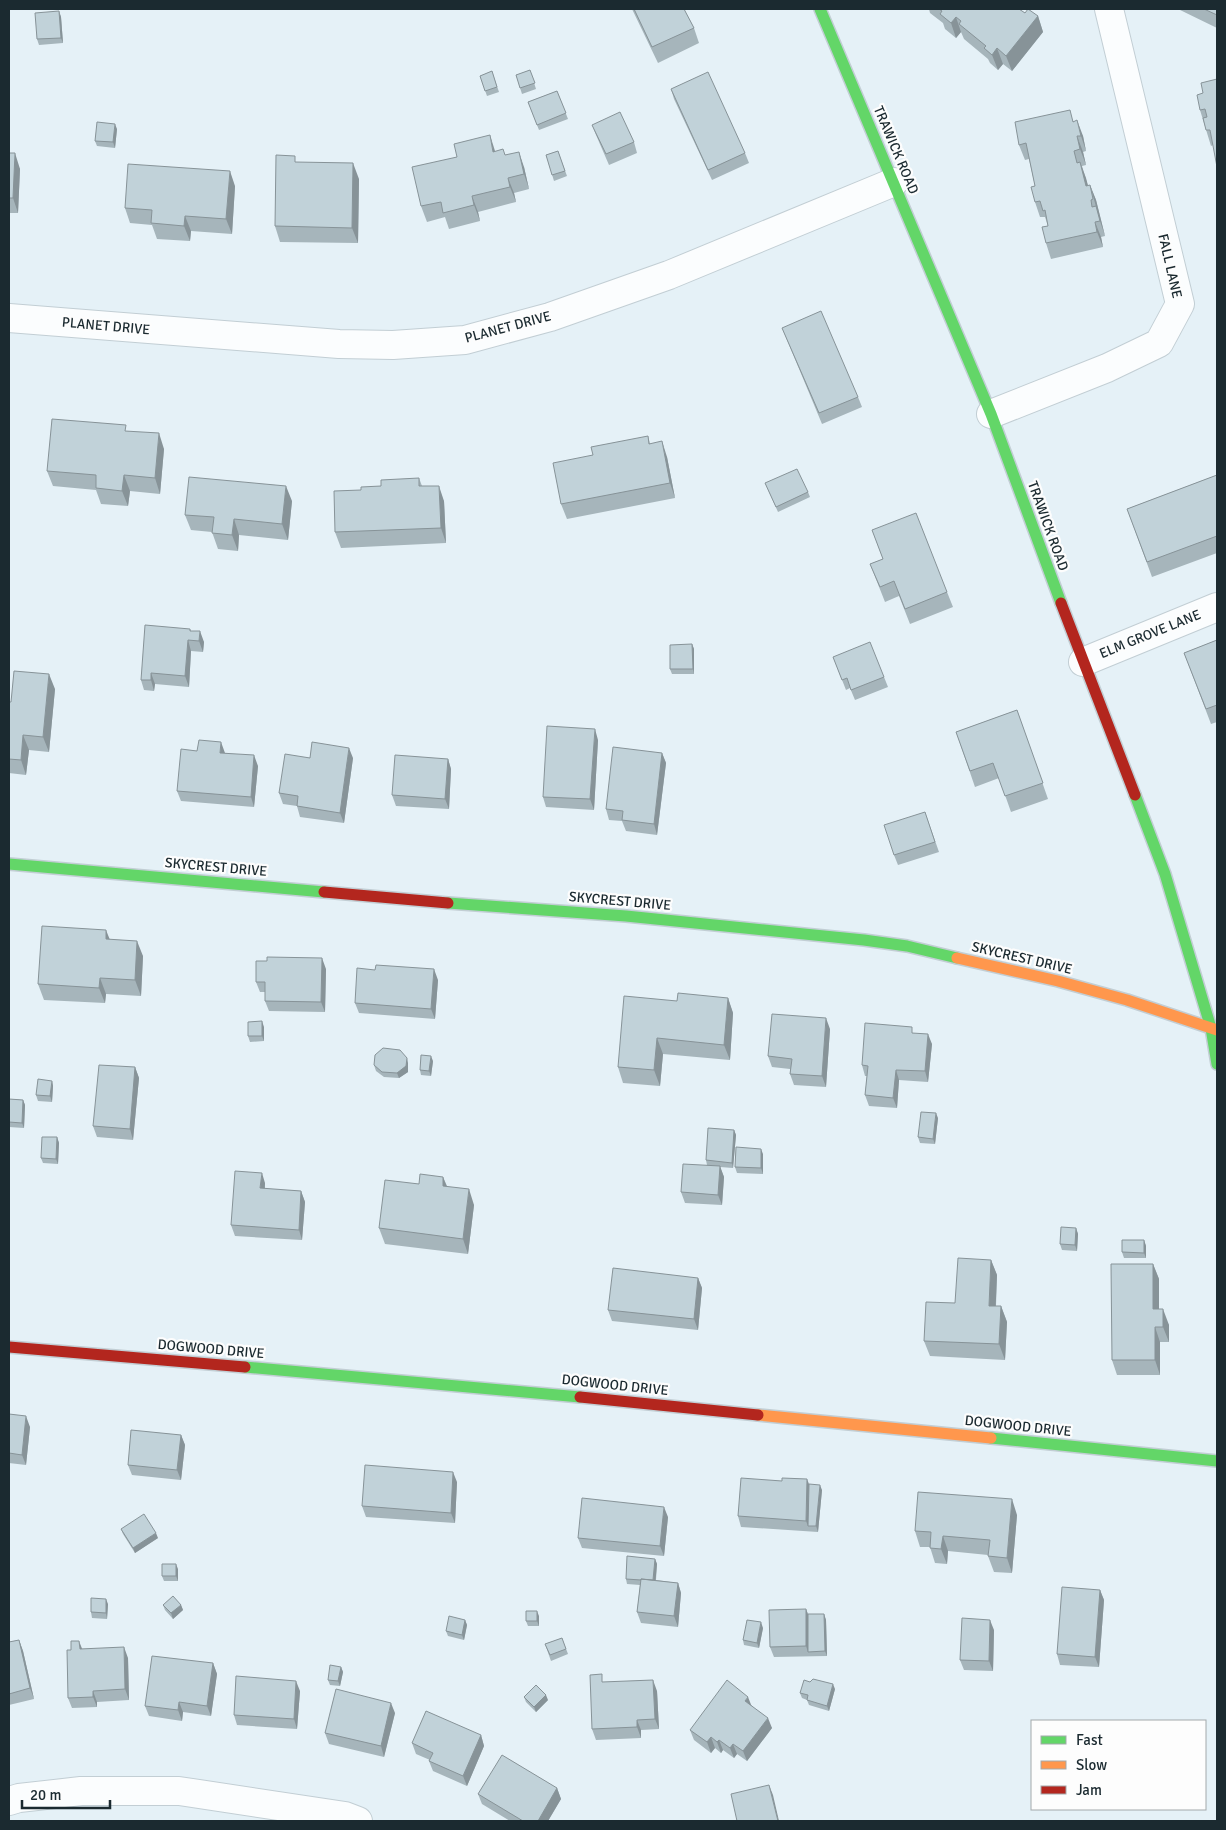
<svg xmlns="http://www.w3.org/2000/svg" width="1226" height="1830" viewBox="0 0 1226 1830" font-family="Signika,sans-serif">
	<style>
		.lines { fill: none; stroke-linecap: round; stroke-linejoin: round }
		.street-casing { stroke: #c2ced4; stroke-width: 30 }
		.fast-casing { stroke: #c2ced4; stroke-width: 14 }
		.slow-casing { stroke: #c2ced4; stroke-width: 14 }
		.jam-casing { stroke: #c2ced4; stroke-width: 14 }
		.street { stroke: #fbfdfe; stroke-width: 28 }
		.fast { stroke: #63d668; stroke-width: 11 }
		.slow { stroke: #ff974d; stroke-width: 11 }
		.jam { stroke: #b3261e; stroke-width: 11 }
		.wall { fill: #a6b5bb }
		.shaded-wall { fill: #879398 }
		.building { fill: #c1d2d9; stroke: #879398 }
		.labels { text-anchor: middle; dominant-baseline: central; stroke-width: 4.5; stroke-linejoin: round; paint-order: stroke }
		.street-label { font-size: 14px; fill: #1b2a30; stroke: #fdfdfd }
	</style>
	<rect width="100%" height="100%" fill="#e5f1f7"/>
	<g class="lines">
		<g class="street-casing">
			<path id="street" d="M9,318L339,344L393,345L465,340L550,317L669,275L894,182
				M991,414L1107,368L1159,343L1180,304L1109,9
				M1083,662L1217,607
				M9,1801L19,1798L81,1791H179L345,1816L358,1821"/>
		</g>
		<g class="fast-casing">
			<path id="fast" d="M820,9L991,414L1061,603
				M1135,795L1165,874L1211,1028L1217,1064
				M9,864L324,892
				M448,903L626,916L864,940L907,946L957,958
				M245,1367L580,1397
				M991,1438L1217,1461"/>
		</g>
		<g class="slow-casing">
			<path id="slow" d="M957,958L1058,981L1127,1000L1217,1030
				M758,1415L991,1438"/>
		</g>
		<g class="jam-casing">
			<path id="jam" d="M1061,603L1135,795
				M324,892L448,903
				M9,1347L245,1367
				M580,1397L758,1415"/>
		</g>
		<use href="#street" class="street"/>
		<use href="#fast" class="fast"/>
		<use href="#slow" class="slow"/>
		<use href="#jam" class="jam"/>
	</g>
	<path class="wall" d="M632,9H684L694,28L699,43L658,63Z
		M929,9H1019L1025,13L1038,16L1043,32L1012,71L1003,64L998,70L990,63L988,59L964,39L961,32L956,38L945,29L943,23L930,13Z
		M1178,9H1217V28Z
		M59,11L61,17L63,43L39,45L37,39Z
		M530,70L536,89L522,94L516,75Z
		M492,71L499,92L487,96L480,76Z
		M671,89L745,153L749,163L712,180L674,99Z
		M557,91L568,119L539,130L528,102Z
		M1203,93L1213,145L1211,146L1200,110Z
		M1074,121L1083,136L1086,151L1083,152L1086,165L1082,166L1088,186L1090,185L1096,200L1105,236L1101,237L1103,247L1051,259L1046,243L1048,226L1045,217H1040L1035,202V186L1029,159L1025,160L1019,145Z
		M592,125L634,142L637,153L609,165L596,135Z
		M117,129L115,148L97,146L95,141Z
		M495,151L505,155L524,167L529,189L514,193L516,202L478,212L480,221L449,229L445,217L427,222L421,206Z
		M558,151L567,176L554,181L546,155Z
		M9,153L20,169L18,213H9Z
		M297,162L359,179L358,243L280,242L275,226Z
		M235,186L232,234L191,231L190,241L157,239L152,225L130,223L125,208Z
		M782,328L858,397L862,407L822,424Z
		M128,431L164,449L160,494L130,491L128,506L101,504L96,490L53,486L47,471Z
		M648,436L650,444L667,457L675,498L567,519L561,504L593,455Z
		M1217,475V553L1152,577L1127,509Z
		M419,478L422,486L444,501L446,543L341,548L335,532L361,490Z
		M765,483L808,492L810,497L778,512Z
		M292,501L288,540L239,535L238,551L218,549L212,532L191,530L185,515Z
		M872,530L947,592L953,607L910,624L899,596L885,602L870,564L883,559Z
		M190,629L191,631L204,642L203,652L191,651L189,687L155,684L154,691L144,690L141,680Z
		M1217,640V722L1211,724L1184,653Z
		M692,644L694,649V674H672L670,669Z
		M833,657L884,677L888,687L855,700L850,688L846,690Z
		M55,689L49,752L29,750L26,775L9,773V702H11Z
		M1017,710L1048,799L1011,812L999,778L975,787L956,732Z
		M598,740L594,810L546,807L543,797Z
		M225,753L258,766L254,807L181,801L177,791Z
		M662,753L666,763L657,835L626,831L622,821L609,820L606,809Z
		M310,758H353L344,823L300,817L297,806L283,804L279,793Z
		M448,759L451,769L449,809L396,806L392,795Z
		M925,812L939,852L898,865L894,855Z
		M109,939L143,956L141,996L106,994L105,1003L44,1000L38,984Z
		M326,969L325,1012L269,1011L265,1001V992H260L256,982Z
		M375,970L438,980L435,1019L359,1013L355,1003Z
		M728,998L733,1013L730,1060L663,1054L660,1086L623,1083L618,1067L677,1001Z
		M264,1027V1041L250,1042L248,1036Z
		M830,1029L826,1087L794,1085L790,1074V1069L772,1067L768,1056Z
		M914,1033L932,1044L928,1082L899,1080L897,1108L869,1106L865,1095L867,1076H865L862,1065Z
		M433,1061L431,1076L421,1075L420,1070Z
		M408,1063V1072L399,1078L384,1077L376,1071L374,1065Z
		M135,1067L139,1078L133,1140L97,1137L93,1126Z
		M52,1081L53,1086L52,1102L38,1101L36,1095Z
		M9,1099L23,1100L25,1105L24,1128L9,1127Z
		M938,1118L935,1144L920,1143L918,1137Z
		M734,1130L736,1135L733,1168L720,1167L724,1177L722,1205L685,1203L681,1192L707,1165L706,1160Z
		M57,1137L59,1143L58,1164L43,1163L41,1158Z
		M763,1154V1174L737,1173L735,1167Z
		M443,1177L447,1186L474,1205L468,1254L385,1244L379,1228L419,1184Z
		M265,1183V1189L301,1191L305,1202L302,1240L235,1236L231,1225Z
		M1076,1228L1078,1234L1077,1251L1062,1250L1060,1244Z
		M1144,1240L1146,1246V1258H1124L1122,1252Z
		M991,1260L997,1275L996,1306H1001L1007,1322L1005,1360L930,1356L924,1341Z
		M1153,1264L1159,1279V1309L1169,1325V1342H1160V1375H1117L1112,1360Z
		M698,1278L702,1288L698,1330L612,1321L608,1310Z
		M9,1414L30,1427L26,1465L9,1463Z
		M181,1435L185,1445L181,1480L132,1475L128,1465Z
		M782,1481L809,1484L822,1490L818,1532L741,1527L738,1516Z
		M457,1482L455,1523L366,1517L362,1506Z
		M1017,1515L1012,1573L994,1572L988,1556V1555L948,1551L947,1564L935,1563L930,1547H920L915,1531Z
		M668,1517L664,1556L582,1548L578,1538Z
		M121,1529L158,1538L135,1553L123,1534Z
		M655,1559L657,1564L656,1580L678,1583L681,1593L678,1627L641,1623L637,1612L640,1585L627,1584L626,1579Z
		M178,1569V1581H164L162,1576Z
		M1100,1590L1104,1600L1099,1667L1060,1665L1057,1654Z
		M108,1604L107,1619L92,1618L91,1612Z
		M163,1605H181L183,1610L173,1619L165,1610Z
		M806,1609L808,1614H824L826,1620L827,1656L774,1657L770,1647Z
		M539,1616V1626H528L526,1621Z
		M465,1620L467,1625L464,1640L448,1636L446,1631Z
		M763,1628L759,1648L744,1645L743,1640Z
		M994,1630L993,1671L964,1670L960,1660Z
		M562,1638L568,1654L551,1661L545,1644Z
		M19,1640L23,1651L34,1699L9,1705V1642Z
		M82,1649L128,1658L129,1700L97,1702V1707L72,1708L68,1698Z
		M213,1663L217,1674L211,1716L183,1712L182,1721L149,1716L145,1706Z
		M341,1667L343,1672L340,1686L330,1685L328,1680Z
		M605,1682L657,1691L659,1729L641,1730V1738L596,1740L592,1729Z
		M835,1689L829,1711L809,1705L807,1700L802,1698L800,1693Z
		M300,1691L297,1729L237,1725L234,1715Z
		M524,1697L548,1700L536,1712L526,1702Z
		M751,1705L772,1728L747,1761L737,1754L734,1758L723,1750L721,1753L715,1748L711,1753L694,1740L690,1730Z
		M395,1713L384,1757L329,1744L325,1733Z
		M481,1735L484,1746L467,1786L433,1771L429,1761L430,1760L416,1754L412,1743Z
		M557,1788L561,1799L548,1821H510L482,1804L478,1794Z"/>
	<path class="shaded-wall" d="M59,11L61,17L63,43L61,38Z
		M1038,16L1043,32L1012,71L1006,56Z
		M956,17L961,32L956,38L951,23Z
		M997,48L1003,64L998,70L992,55Z
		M1077,120L1083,136L1086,151L1081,136Z
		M115,124L117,129L115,148L113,142Z
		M490,135L495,151L499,167L493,152Z
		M1077,136L1083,152L1086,165L1080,149Z
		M519,152L524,167L529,189L524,174Z
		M15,153L20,169L18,213L13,198Z
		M1080,162L1086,178L1092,201L1086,186Z
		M353,163L359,179L358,243L352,228Z
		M230,171L235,186L232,234L226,219Z
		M508,178L514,193L516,202L510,187Z
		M1090,185L1096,200L1105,236L1100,221Z
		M472,196L478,212L480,221L474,205Z
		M185,216L191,231L190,241L184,226Z
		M1095,222L1101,237L1103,247L1097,232Z
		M159,433L164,449L160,494L155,478Z
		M662,441L667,457L675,498L670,483Z
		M124,475L130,491L128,506L122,491Z
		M286,486L292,501L288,540L282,524Z
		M439,486L444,501L446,543L441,528Z
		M234,519L239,535L238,551L232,535Z
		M200,631L204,642L203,652L199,641Z
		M188,640L191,651L189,687L185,676Z
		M692,644L694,649V674L693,669Z
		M151,673L155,684L154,691L151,680Z
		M49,674L55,689L49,752L43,737Z
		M595,729L598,740L594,810L590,799Z
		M23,735L29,750L26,775L21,760Z
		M221,742L225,753H220Z
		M349,748L353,758L344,823L340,813Z
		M662,753L666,763L657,835L654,824Z
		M254,755L258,766L254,807L251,797Z
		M448,759L451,769L449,809L445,799Z
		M106,930L112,945L106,939Z
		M137,941L143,956L141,996L135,980Z
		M322,958L326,969L325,1012L321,1002Z
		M434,969L438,980L435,1019L431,1009Z
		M100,978L106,994L105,1003L99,988Z
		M728,998L733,1013L730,1060L724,1045Z
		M826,1018L830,1029L826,1087L822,1076Z
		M262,1021L264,1027V1041L262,1036Z
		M928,1034L932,1044L928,1082L925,1071Z
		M657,1038L663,1054L660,1086L654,1070Z
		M431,1056L433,1061L431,1076L429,1071Z
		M407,1058L408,1063V1072L399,1078L397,1073Z
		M135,1067L139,1078L133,1140L130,1129Z
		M896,1070L899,1080L897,1108L893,1098Z
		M52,1081L53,1086L52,1102L50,1096Z
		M23,1100L25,1105L24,1128L22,1123Z
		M936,1113L938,1118L935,1144L933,1139Z
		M734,1130L736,1135L733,1168L732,1163Z
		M57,1137L59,1143L58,1164L56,1159Z
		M761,1149L763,1154V1174L761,1168Z
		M720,1166L724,1177L722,1205L718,1195Z
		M262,1173L265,1183L264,1199L260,1188Z
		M443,1177L449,1192L443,1186Z
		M469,1189L474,1205L468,1254L463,1239Z
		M301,1191L305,1202L302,1240L299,1230Z
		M1076,1228L1078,1234L1077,1251L1075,1245Z
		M1144,1240L1146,1246V1258L1144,1253Z
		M991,1260L997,1275L995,1321L989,1306Z
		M1153,1264L1159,1279V1325L1153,1309Z
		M698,1278L702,1288L698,1330L694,1319Z
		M1001,1306L1007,1322L1005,1360L999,1344Z
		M1163,1309L1169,1325V1342L1163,1327Z
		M1155,1327L1160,1342V1375L1155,1360Z
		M26,1416L30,1427L26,1465L22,1455Z
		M181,1435L185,1445L181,1480L177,1470Z
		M453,1472L457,1482L455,1523L451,1513Z
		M807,1479L811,1489L808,1526L806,1521Z
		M820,1485L822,1490L818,1532L816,1526Z
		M1012,1499L1017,1515L1012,1573L1007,1558Z
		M664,1507L668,1517L664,1556L660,1546Z
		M156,1533L158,1538L135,1553L133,1548Z
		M943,1536L948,1551L947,1564L941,1549Z
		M655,1559L657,1564L655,1586L653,1581Z
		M176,1564L178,1569V1581L176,1576Z
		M678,1583L681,1593L678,1627L674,1616Z
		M1100,1590L1104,1600L1099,1667L1095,1657Z
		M106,1599L108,1604L107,1619L106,1613Z
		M181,1605L183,1610L173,1619L171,1613Z
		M806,1609L810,1620L808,1652L806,1646Z
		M537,1611L539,1616V1626L537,1621Z
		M824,1614L826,1620L827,1656L825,1651Z
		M465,1620L467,1625L464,1640L462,1635Z
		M990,1620L994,1630L993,1671L989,1661Z
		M761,1622L763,1628L759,1648L757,1643Z
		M19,1640L23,1651L34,1699L30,1688Z
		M79,1641L83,1651L80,1649Z
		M124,1647L128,1658L129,1700L125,1689Z
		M213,1663L217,1674L211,1716L207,1706Z
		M341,1667L343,1672L340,1686L338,1681Z
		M653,1680L657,1691L659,1729L655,1719Z
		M296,1681L300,1691L297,1729L294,1719Z
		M833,1684L835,1689L829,1711L827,1706Z
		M93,1691L97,1702V1707L93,1697Z
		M546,1695L548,1700L536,1712L534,1707Z
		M748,1697L752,1707L745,1701Z
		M179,1702L183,1712L182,1721L178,1710Z
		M391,1703L395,1713L384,1757L381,1746Z
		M768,1718L772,1728L747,1761L743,1751Z
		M637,1720L641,1730V1738L637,1727Z
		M481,1735L484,1746L467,1786L463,1776Z
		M711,1737L715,1748L711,1753L707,1742Z
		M719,1740L723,1750L721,1753L717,1742Z
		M733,1744L737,1754L734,1758L730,1748Z
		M769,1785L773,1795L779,1821H778Z
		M557,1788L561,1799L548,1821H538Z"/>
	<path class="building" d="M634,9H684L694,28L652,47Z
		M939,9H1019L1025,13L1028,9L1038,16L1006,56L997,48L992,55L984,48L986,46L959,24L961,21L956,17L951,23L940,14L942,11Z
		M1204,9H1217V15Z
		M59,11L61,38L37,39L35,13Z
		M530,70L535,83L520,88L516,75Z
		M492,71L497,87L485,91L480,76Z
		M708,72L745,153L708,170L671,89Z
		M1217,79V167L1210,130H1206L1203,118L1207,117L1205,109L1200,110L1197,95L1203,93L1201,83Z
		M557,91L566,113L537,125L528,102Z
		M1070,110L1073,122L1077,120L1081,136H1077L1080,149L1074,151L1077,163L1080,162L1086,186L1090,185L1093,199L1091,200L1092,207L1096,206L1100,221L1095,222L1097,232L1046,243L1042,227L1048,226L1045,210L1043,211L1040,201L1035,202L1031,187L1035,186L1026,143L1019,145L1015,122Z
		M620,112L634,142L606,154L592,125Z
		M97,122L115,124L113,142L95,141Z
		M490,135L493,152L503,149L505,155L519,152L524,174L508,178L510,187L472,196L474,205L443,213L441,202L421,206L412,167L457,157L454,144Z
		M558,151L565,171L552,175L546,155Z
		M9,153H15L13,198H9Z
		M276,155L295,156V162L353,163L352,228L275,226Z
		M128,164L230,171L226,219L185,216L184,226L151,223L152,210L125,208Z
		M821,311L858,397L819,413L782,328Z
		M52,419L126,425L125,431L159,433L155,478L124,475L122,491L96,488V475L47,471Z
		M648,436L649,444L662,441L670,483L561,504L553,463L593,455L591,447Z
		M797,469L808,492L776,507L765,483Z
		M1217,475V536L1147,562L1127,509Z
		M189,477L286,486L282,524L234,519L232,535L212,533L214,517L185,515Z
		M419,478V486H439L441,528L335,532L334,491L361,490V487L381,486V480Z
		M916,513L947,592L905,609L894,581L880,587L870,564L883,559L872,530Z
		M145,625L190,629V631H200L199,641L188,640L185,676L151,673V680H141Z
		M1217,640V705L1206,709L1184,653Z
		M870,642L884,677L851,690L847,678L842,680L833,657Z
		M692,644L693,669H670V645Z
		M14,671L49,674L43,737L23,735L21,760L9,759V702H11Z
		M1017,710L1043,783L1005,796L993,763L970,771L956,732Z
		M547,726L595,729L590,799L543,797Z
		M199,740L221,742L220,753L254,755L251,797L177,791L181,749L197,751Z
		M312,742L349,748L340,813L297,806L298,796L279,793L285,754L310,758Z
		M613,747L662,753L654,824L622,820L623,811L606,809Z
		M395,755L448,759L445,799L392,795Z
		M925,812L935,842L894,855L884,825Z
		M42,926L106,930V939L137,941L135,980L100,978L99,988L38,984Z
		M267,957L322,958L321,1002L265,1001V982H256V961H267Z
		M376,965L434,969L431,1009L355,1003L357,968L375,970Z
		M678,993L728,998L724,1045L657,1038L654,1070L618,1067L624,996L677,1001Z
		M772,1014L826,1018L822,1076L790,1074L792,1059L768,1056Z
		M262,1021V1036H248V1022Z
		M865,1023L912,1027V1033L928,1034L925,1071L896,1070L893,1098L865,1095L868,1066L862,1065Z
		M383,1048L400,1050L407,1058L406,1066L397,1073L382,1072L374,1065L375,1055Z
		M421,1055L431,1056L429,1071L420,1070Z
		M99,1065L135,1067L130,1129L93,1126Z
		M38,1079L52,1081L50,1096L36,1095Z
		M9,1099L23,1100L22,1123L9,1122Z
		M921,1112L936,1113L933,1139L918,1137Z
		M708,1128L734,1130L732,1163L706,1160Z
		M42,1137H57L56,1159L41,1158Z
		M736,1147L761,1149V1168L735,1167Z
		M683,1164L720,1166L718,1195L681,1192Z
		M235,1171L262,1173L260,1188L301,1191L299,1230L231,1225Z
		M420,1174L443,1177V1186L469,1189L463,1239L379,1228L385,1180L419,1184Z
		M1061,1227L1076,1228L1075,1245L1060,1244Z
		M1122,1240H1144V1253L1122,1252Z
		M958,1258L991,1260L989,1306H1001L999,1344L924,1341L926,1302L955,1303Z
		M1111,1264H1153V1309H1163V1327H1155V1360H1112Z
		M613,1268L698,1278L694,1319L608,1310Z
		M9,1414L26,1416L22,1455L9,1453Z
		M131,1430L181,1435L177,1470L128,1465Z
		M365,1465L453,1472L451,1513L362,1506Z
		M741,1478L782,1481V1478L807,1479L806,1521L738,1516Z
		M809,1484L820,1485L816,1526H808Z
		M918,1492L1012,1499L1007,1558L988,1556L990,1540L943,1536L941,1549L930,1548L931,1532L915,1531Z
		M582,1498L664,1507L660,1546L578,1538Z
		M144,1514L156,1533L133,1548L121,1529Z
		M627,1556L655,1559L653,1580L641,1579V1580L626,1579Z
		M162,1564H176V1576H162Z
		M641,1579L678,1583L674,1616L637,1612Z
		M1062,1587L1100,1590L1095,1657L1057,1654Z
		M173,1596L181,1605L171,1613L163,1605Z
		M91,1598L106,1599V1613L91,1612Z
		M806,1609V1646L770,1647L769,1610Z
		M526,1611H537V1621H526Z
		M808,1614H824L825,1651L808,1652Z
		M449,1616L465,1620L462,1635L446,1631Z
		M962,1618L990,1620L989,1661L960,1660Z
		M747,1620L761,1622L757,1643L743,1640Z
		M562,1638L566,1649L550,1655L545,1644Z
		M19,1640L30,1688L9,1694V1642Z
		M71,1641H79L80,1649L124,1647L125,1689L93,1691V1697L68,1698L67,1650H71Z
		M152,1656L213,1663L207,1706L179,1702L178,1710L145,1706Z
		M330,1665L341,1667L338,1681L328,1680Z
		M602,1674V1682L653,1680L655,1719L637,1720V1727L592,1729L590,1675Z
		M236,1676L296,1681L294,1719L234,1715Z
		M813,1679L833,1684L827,1706L807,1700L808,1695L800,1693L804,1680L810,1682Z
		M727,1680L748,1697L745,1701L768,1718L743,1751L733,1744L730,1748L719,1740L717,1742L711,1737L707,1742L690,1730Z
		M536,1685L546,1695L534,1707L524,1697Z
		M336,1689L391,1703L381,1746L325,1733Z
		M426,1711L481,1735L463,1776L429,1761L433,1753L412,1743Z
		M502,1755L557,1788L538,1821H523L478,1794Z
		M769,1785L778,1821H737L731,1794Z"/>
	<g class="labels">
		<g class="street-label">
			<text transform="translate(896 150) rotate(67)">TRAWICK ROAD</text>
			<text transform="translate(1170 266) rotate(77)">FALL LANE</text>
			<text transform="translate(106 326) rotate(5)">PLANET DRIVE</text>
			<text transform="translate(508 327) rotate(-15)">PLANET DRIVE</text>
			<text transform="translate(1048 526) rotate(70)">TRAWICK ROAD</text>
			<text transform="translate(1150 634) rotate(-22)">ELM GROVE LANE</text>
			<text transform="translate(216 867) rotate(5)">SKYCREST DRIVE</text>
			<text transform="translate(620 901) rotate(5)">SKYCREST DRIVE</text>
			<text transform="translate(1022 958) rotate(13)">SKYCREST DRIVE</text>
			<text transform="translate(211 1349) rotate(5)">DOGWOOD DRIVE</text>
			<text transform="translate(615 1385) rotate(6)">DOGWOOD DRIVE</text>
			<text transform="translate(1018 1426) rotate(6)">DOGWOOD DRIVE</text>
		</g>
	</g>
	<rect width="1226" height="1830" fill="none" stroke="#1b2a30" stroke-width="20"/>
	<rect x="1031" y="1720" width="175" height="90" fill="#fdfdfd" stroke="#a3a9ab"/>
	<rect x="1041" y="1736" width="25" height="8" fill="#63d668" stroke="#a3a9ab"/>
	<text x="1076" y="1745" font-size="15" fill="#1b2a30">Fast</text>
	<rect x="1041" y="1761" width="25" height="8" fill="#ff974d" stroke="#a3a9ab"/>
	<text x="1076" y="1770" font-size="15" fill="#1b2a30">Slow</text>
	<rect x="1041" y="1786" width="25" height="8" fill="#b3261e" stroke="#a3a9ab"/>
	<text x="1076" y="1795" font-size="15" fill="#1b2a30">Jam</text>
	<path d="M22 1800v8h88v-8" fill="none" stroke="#1b2a30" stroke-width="2.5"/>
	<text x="30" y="1800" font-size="15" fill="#1b2a30" stroke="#fdfdfd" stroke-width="4" paint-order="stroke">20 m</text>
</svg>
